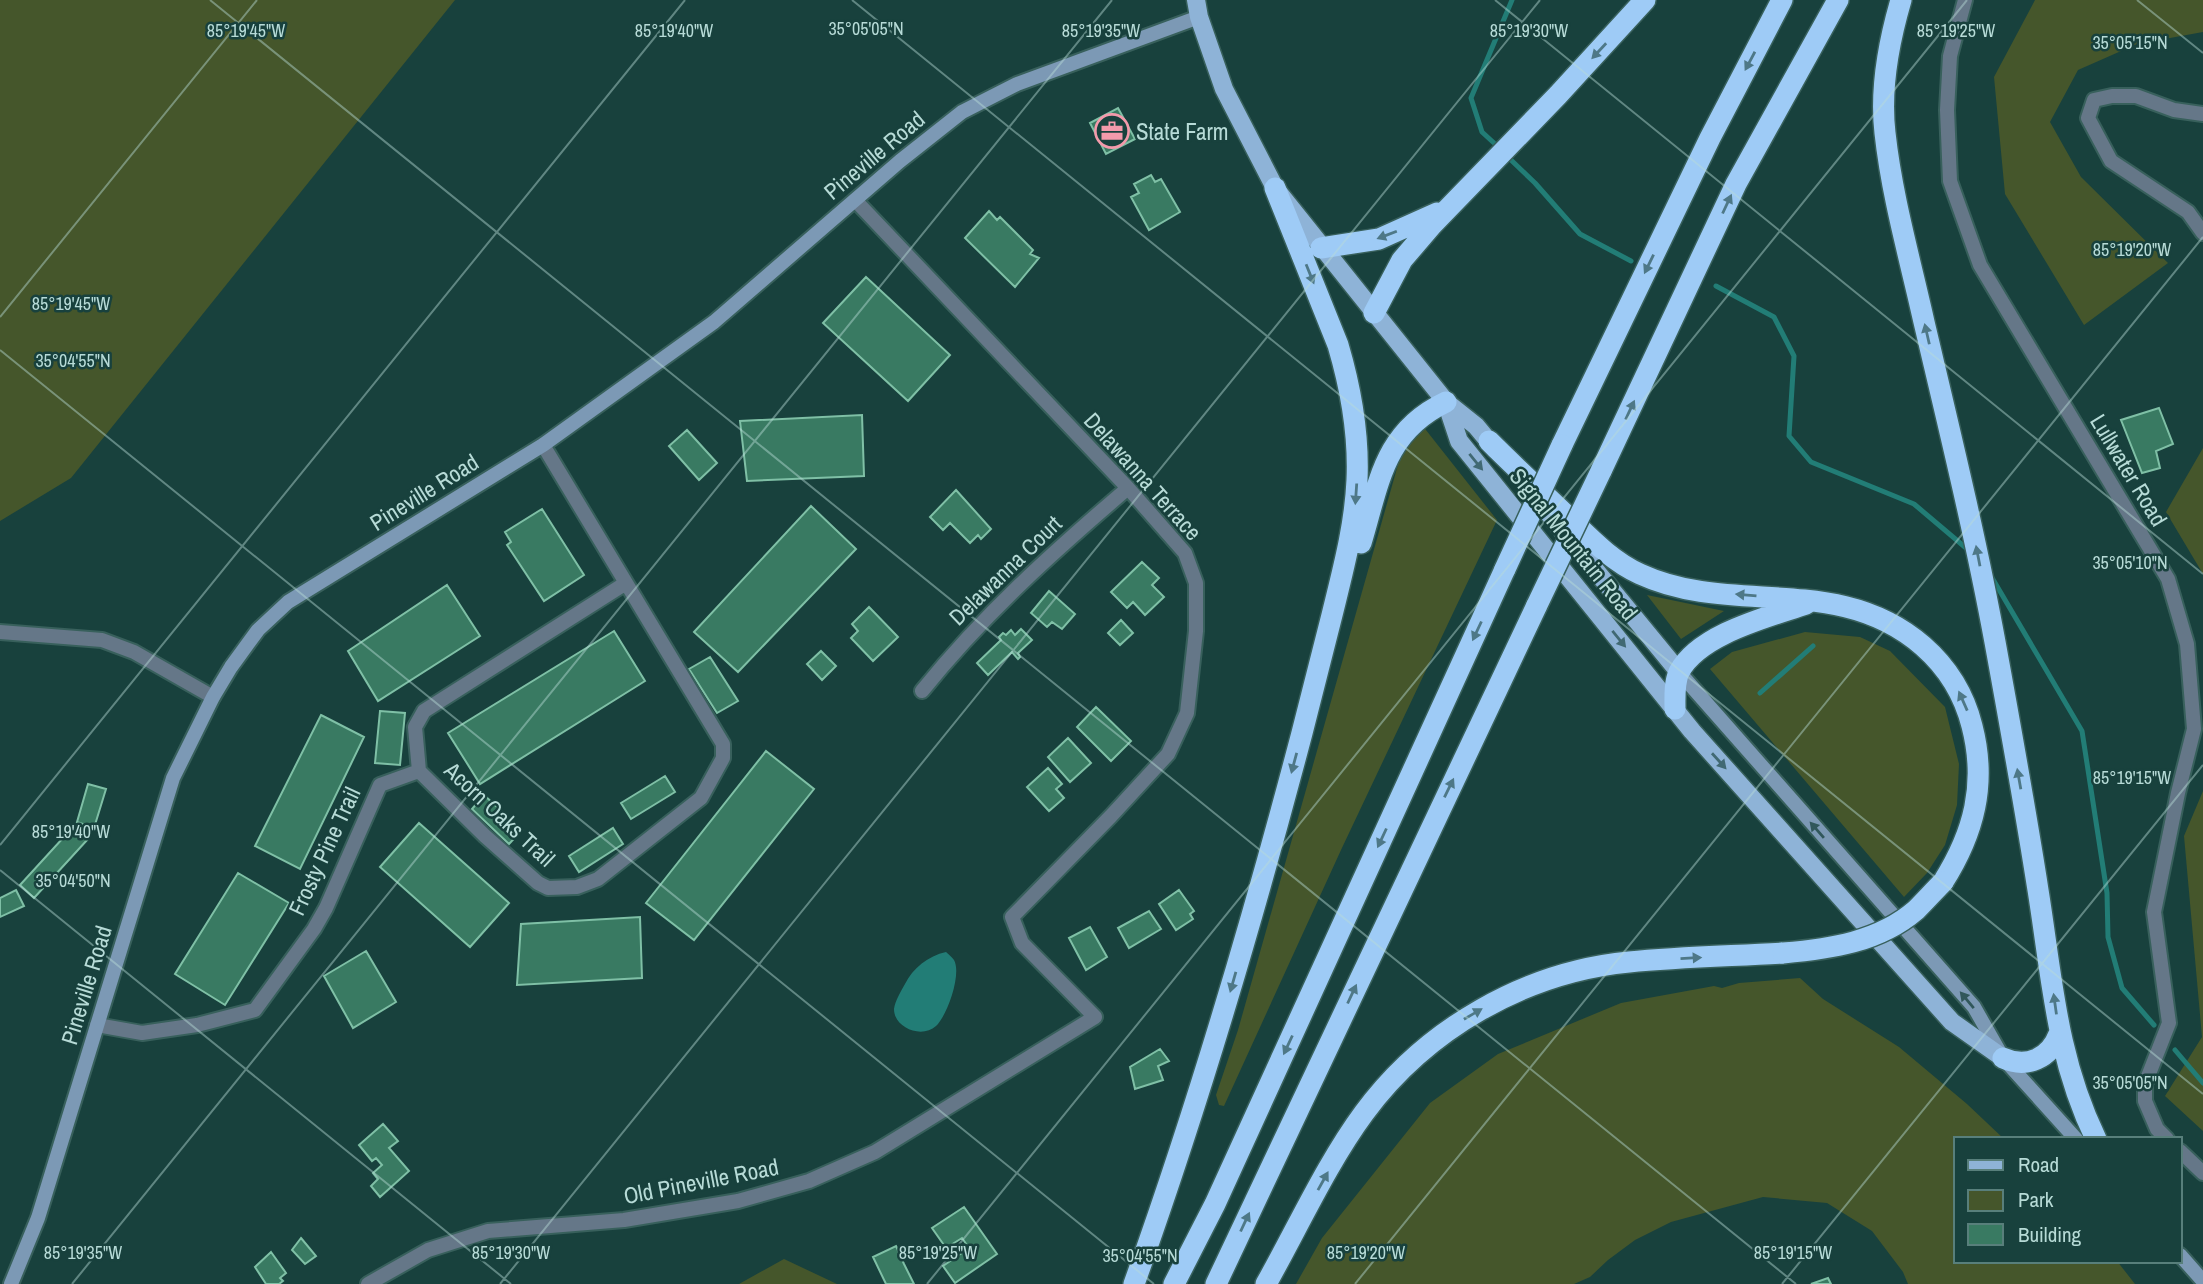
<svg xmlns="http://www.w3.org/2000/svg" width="2203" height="1284" viewBox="0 0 2203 1284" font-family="'Archivo Narrow',sans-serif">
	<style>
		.green { fill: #45562b }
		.water { fill: #227d76 }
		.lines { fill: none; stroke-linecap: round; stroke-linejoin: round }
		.stream { stroke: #227d76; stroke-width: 5 }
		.building { fill: #397a62; stroke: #7fc0a6; stroke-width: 2 }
		.minor-casing { stroke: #38605c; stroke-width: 18 }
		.secondary-casing { stroke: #38605c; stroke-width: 18 }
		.primary-casing { stroke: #38605c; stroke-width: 21 }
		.motorway-casing { stroke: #38605c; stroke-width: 24 }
		.minor { stroke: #657788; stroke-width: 14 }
		.secondary { stroke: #7c99b5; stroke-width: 14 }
		.primary { stroke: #8eb3d7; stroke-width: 18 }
		.motorway { stroke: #9ecbf6; stroke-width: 21 }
		.motorway-bridge-casing { stroke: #38605c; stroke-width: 24; stroke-linecap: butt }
		.motorway-bridge { stroke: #9ecbf6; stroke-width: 21 }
		.oneway { fill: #4e7887 }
		.oneway2 { fill: #416973 }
		.oneway3 { fill: #31575b }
		.ticks { fill: none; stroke: #b7dbd7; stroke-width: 2; stroke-opacity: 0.45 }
		.labels { text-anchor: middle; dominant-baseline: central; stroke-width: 5; stroke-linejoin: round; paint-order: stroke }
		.poi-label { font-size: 23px; fill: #b7dbd7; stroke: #18413d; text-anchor: start }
		.street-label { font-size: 23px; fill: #b7dbd7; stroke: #18413d }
		.ticks-label { font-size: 18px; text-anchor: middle; fill: #b7dbd7; stroke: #18413d; stroke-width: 5; stroke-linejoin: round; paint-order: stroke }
	</style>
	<rect width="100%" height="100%" fill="#18413d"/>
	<path class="green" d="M0,0H455L71,478L0,521Z
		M2035,0H2203V32L2137,44L2078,70L2050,122L2081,177L2168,263L2084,325L2005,194L1994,77Z
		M1422,425L1497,520L1341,850L1224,1106L1219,1105L1216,1095L1238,1030L1401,454Z
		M2203,448V574L2166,512Z
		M1647,595L1724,611L1681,639Z
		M1805,632L1860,637L1890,651L1945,707L1959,764L1957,805L1945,845L1927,873L1904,897L1710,669L1732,652Z
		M2203,791V1131L2165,1096L2202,1037L2184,836Z
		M1800,978L1823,999L1899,1047L1967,1104L2004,1139H1956V1261H2117L2135,1284H1908L1903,1272L1872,1231L1827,1203L1763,1197L1671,1222L1635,1240L1608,1260L1590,1277L1574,1284H1296L1322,1238L1430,1103L1498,1054L1621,1003L1714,986L1722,988L1739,983Z
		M784,1259L837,1284H739Z"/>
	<path class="water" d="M946,952C949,955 952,957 954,960C962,974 947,1016 936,1026C922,1039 894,1028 894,1009C895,1001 901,991 905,984C913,968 928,956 946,952Z"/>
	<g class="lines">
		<path class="stream" d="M1494,143L1482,132L1471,98L1512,0
			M1511,160L1535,183L1580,234L1631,261
			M1716,286L1774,317L1794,356L1789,436L1811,462L1914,504L1966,548
			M1991,576L2082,731L2107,893L2108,937L2122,988L2154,1025
			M1760,693L1813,646
			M2175,1050L2203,1083"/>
	</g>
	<path class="building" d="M1118,108L1135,139L1106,154L1090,123Z
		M1151,175L1155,182L1161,179L1180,212L1149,230L1131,197L1139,193L1134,184Z
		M989,211L997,220L1000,217L1033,250L1030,254L1039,258L1015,287L965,238Z
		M866,277L950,355L908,401L823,323Z
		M2159,408L2173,444L2156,451L2160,468L2142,473L2121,420Z
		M862,415L864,476L747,481L740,421Z
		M687,430L717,463L699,480L669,446Z
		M956,490L991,529L981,539L978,535L970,543L950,523L943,530L930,517Z
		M811,506L856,549L738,672L694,632Z
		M542,509L584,575L544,601L507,545L511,542L505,532Z
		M1142,562L1159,578L1152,585L1164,597L1145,615L1133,602L1127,608L1111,592Z
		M447,585L480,636L378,701L348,651Z
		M1049,591L1075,614L1062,629L1052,622L1047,627L1031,613Z
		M869,607L898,637L873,661L851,638L858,631L852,624Z
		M1121,620L1133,633L1120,645L1108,633Z
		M1021,629L1032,640L1018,653L1020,657L1018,659L1012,652L988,675L977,663L1001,640L999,637L1003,633L1006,635L1011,630L1015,635Z
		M614,631L645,681L480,784L448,733Z
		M821,651L836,666L822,680L807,664Z
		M710,657L738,701L717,713L689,669Z
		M1096,707L1131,741L1111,761L1077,727Z
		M380,711L405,713L400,765L375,763Z
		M321,715L364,737L300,869L255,846Z
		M1068,738L1091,763L1070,782L1048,757Z
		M766,751L814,789L694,940L646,903Z
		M1048,768L1062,784L1056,789L1064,798L1049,811L1027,787Z
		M665,776L675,792L631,819L621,803Z
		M88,784L106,789L94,828L77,822Z
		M484,795L522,830L509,844L472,809Z
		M419,823L509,903L470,947L380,867Z
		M74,826L88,839L34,898L20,885Z
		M613,828L623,844L579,872L569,856Z
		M238,873L289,903L225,1005L175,974Z
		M16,890L24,906L0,917V898Z
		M1179,890L1194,911L1190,914L1193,919L1176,930L1159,904Z
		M1149,911L1161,929L1129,948L1118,928Z
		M640,917L642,978L517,985L521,924Z
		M1090,927L1107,957L1086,970L1069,938Z
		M366,951L396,1002L353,1028L324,976Z
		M1160,1049L1169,1061L1158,1066L1163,1080L1135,1089L1130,1067Z
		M383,1124L398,1141L389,1148L409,1171L380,1197L371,1186L378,1179L373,1173L382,1165L376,1158L372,1161L359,1145Z
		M964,1207L997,1254L955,1283L943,1266L969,1248L962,1238L946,1248L932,1228Z
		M301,1238L316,1256L305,1264L292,1250Z
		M896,1246L904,1264L914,1284H886L873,1257Z
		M271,1252L286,1273L280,1278L283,1281L279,1284H266L255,1267Z
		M1828,1278L1831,1284H1811Z"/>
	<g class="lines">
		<g class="minor-casing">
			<path id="minor" d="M1965,0L1950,56L1947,110L1950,181L1980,265L2168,579L2187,644L2194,729L2178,793L2154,912L2169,1023L2145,1084V1101L2157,1129L2167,1139
				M2203,114L2174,110L2136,96H2112L2094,100L2088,118L2111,161L2188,212L2203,233
				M543,445L723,744V758L701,798L598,879L577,887L548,888L538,883L485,836L419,771L415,727L424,711L626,583
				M0,632L102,640L134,652L213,697
				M922,691C984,614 1053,552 1128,488
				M97,1025L142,1033L197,1025L255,1010L314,929L326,908L380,785L419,771
				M2180,1151L2203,1173
				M368,1284L428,1250L488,1231L624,1220L738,1201L809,1181L875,1152L1095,1017L1022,943L1012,917L1111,816L1168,754L1187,713L1196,631V583L1185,553L1128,488L855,200"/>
		</g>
		<g class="secondary-casing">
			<path id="secondary" d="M1679,672L1974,1007L2003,1058L2076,1139
				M2180,1255L2203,1281
				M11,1284L38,1218L173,778L213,697L231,667L258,630L288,602L543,445L714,322L900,161L962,112L1017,84L1199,17"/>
		</g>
		<g class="primary-casing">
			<path id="primary" d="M1196,0L1199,17L1224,89L1275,188L1446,402L1459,441L1692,731L1952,1022L2003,1058
				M1446,402L1476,426L1496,450
				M1532,493L1679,672"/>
		</g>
		<g class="motorway-casing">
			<path id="motorway" d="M1901,0C1889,41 1880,90 1885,133C1892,197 1910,259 1924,322C1949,428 1975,534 1995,642C2010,724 2025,807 2038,890C2052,977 2056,1057 2096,1139
				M1321,248L1379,239L1437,213
				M1374,313L1402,260L1432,225L1558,95L1645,0
				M1489,441C1514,466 1540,490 1566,515C1588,536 1611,561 1640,574C1733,617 1838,572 1923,646C1947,667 1964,694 1972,726C1987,784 1974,833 1943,882
				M1562,445L1710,138L1782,0
				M1601,471L1736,184L1838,0
				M1361,543C1379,484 1383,432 1446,402
				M1675,709C1675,698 1674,683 1679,672C1699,634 1768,617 1806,604
				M2003,1058C2027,1069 2050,1058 2059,1034
				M1134,1284C1199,1103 1253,919 1302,733C1312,693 1322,654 1332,615C1343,570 1355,526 1357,480C1359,434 1351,389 1338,345L1275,188
				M1174,1284L1215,1204L1505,569
				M1216,1284L1537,605
				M1266,1284C1297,1229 1327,1163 1364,1113C1426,1029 1525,972 1629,962C1680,957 1732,956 1783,953"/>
		</g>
		<use href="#minor" class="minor"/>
		<use href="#secondary" class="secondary"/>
		<use href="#primary" class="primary"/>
		<use href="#motorway" class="motorway"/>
		<g class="motorway-bridge-casing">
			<path id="motorway-bridge" d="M1505,569L1562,445
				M1537,605L1601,471
				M1783,953C1830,949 1879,942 1916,910C1925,901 1934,891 1943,882"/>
		</g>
		<use href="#motorway-bridge" class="motorway-bridge"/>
	</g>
	<defs><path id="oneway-solid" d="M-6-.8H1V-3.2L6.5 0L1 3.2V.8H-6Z" transform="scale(1.75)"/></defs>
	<g class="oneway">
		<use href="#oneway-solid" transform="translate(1599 51) rotate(133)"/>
		<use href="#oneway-solid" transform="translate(1750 61) rotate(118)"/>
		<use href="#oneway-solid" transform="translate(1727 204) rotate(-65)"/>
		<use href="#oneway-solid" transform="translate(1387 235) rotate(159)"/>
		<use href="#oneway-solid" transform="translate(1649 264) rotate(116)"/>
		<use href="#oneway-solid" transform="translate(1310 274) rotate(68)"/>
		<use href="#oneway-solid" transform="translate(1927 334) rotate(-103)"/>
		<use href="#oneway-solid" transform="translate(1630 410) rotate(-65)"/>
		<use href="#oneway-solid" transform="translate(1356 494) rotate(94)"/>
		<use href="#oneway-solid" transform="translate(1978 556) rotate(-101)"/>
		<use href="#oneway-solid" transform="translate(1746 595) rotate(-175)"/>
		<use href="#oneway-solid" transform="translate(1477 631) rotate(115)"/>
		<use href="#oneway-solid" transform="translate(1963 701) rotate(-114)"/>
		<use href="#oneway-solid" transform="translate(1294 763) rotate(105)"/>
		<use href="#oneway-solid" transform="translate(2019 779) rotate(-100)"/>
		<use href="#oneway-solid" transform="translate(1449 788) rotate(-64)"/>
		<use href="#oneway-solid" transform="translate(1382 838) rotate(115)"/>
		<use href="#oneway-solid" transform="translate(1691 958) rotate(-3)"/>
		<use href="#oneway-solid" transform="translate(1233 982) rotate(106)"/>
		<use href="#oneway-solid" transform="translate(1352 994) rotate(-65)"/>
		<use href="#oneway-solid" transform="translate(2055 1004) rotate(-98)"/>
		<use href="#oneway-solid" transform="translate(1473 1014) rotate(-30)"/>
		<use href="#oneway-solid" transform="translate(1288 1045) rotate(115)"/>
		<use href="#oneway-solid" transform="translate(1323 1181) rotate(-61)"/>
		<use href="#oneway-solid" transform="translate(1245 1222) rotate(-65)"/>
	</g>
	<g class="oneway2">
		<use href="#oneway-solid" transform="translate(1476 462) rotate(51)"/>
		<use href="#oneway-solid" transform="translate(1619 639) rotate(51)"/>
		<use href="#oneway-solid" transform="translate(1719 761) rotate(48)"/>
	</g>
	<g class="oneway3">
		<use href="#oneway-solid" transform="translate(1817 830) rotate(-131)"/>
		<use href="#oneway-solid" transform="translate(1967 1000) rotate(-130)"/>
	</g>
	<path class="ticks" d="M210,0L1796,1284M852,0L2203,1094M1495,0L2203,574M2137,0L2203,53M0,317L257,0M0,350L1154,1284M0,845L685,0M0,870L511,1284M72,1284L1112,0M500,1284L1540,0M927,1284L1967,0M1355,1284L2203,237M1782,1284L2203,765"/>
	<defs>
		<g id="office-ring" transform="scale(1.75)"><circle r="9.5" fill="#18413d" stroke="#f39aab" stroke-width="1.5"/><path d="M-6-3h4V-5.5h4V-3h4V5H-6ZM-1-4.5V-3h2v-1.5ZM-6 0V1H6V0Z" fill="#f39aab"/></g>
	</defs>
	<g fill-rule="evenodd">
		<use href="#office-ring" x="1112" y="131"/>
	</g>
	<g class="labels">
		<g class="poi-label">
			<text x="1136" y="131">State Farm</text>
		</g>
		<g class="street-label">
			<text transform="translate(874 155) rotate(-40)">Pineville Road</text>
			<text transform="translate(2129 470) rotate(59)">Lullwater Road</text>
			<text transform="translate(1143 476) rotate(48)">Delawanna Terrace</text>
			<text transform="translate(424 492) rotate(-32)">Pineville Road</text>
			<text transform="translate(1574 544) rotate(51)">Signal Mountain Road</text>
			<text transform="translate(1005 570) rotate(-44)">Delawanna Court</text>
			<text transform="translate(500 814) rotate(43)">Acorn Oaks Trail</text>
			<text transform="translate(324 851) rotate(-65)">Frosty Pine Trail</text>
			<text transform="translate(86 985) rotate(-73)">Pineville Road</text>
			<text transform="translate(701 1181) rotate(-11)">Old Pineville Road</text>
		</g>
	</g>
	<g class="ticks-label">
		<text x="866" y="35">35°05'05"N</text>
		<text x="246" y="37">85°19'45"W</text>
		<text x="1101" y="37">85°19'35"W</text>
		<text x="1529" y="37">85°19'30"W</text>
		<text x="674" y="37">85°19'40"W</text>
		<text x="1956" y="37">85°19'25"W</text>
		<text x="2130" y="49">35°05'15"N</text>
		<text x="2132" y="256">85°19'20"W</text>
		<text x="71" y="310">85°19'45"W</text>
		<text x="73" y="367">35°04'55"N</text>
		<text x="2130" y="569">35°05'10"N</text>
		<text x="2132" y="784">85°19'15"W</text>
		<text x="71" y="838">85°19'40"W</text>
		<text x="73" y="887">35°04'50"N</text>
		<text x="2130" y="1089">35°05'05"N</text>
		<text x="83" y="1259">85°19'35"W</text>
		<text x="511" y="1259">85°19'30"W</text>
		<text x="938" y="1259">85°19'25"W</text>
		<text x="1366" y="1259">85°19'20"W</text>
		<text x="1793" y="1259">85°19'15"W</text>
		<text x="1140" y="1262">35°04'55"N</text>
	</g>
	<rect x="1954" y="1137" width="228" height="126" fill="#18413d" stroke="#587f7b" stroke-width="2"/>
	<rect x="1968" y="1160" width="35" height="10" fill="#8eb3d7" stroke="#587f7b" stroke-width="2"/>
	<text x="2018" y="1172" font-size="21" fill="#b7dbd7">Road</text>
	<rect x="1968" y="1190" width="35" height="21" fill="#45562b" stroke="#587f7b" stroke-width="2"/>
	<text x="2018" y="1207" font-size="21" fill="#b7dbd7">Park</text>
	<rect x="1968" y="1224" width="35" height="21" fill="#397a62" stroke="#587f7b" stroke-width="2"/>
	<text x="2018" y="1242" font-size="21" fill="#b7dbd7">Building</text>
</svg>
